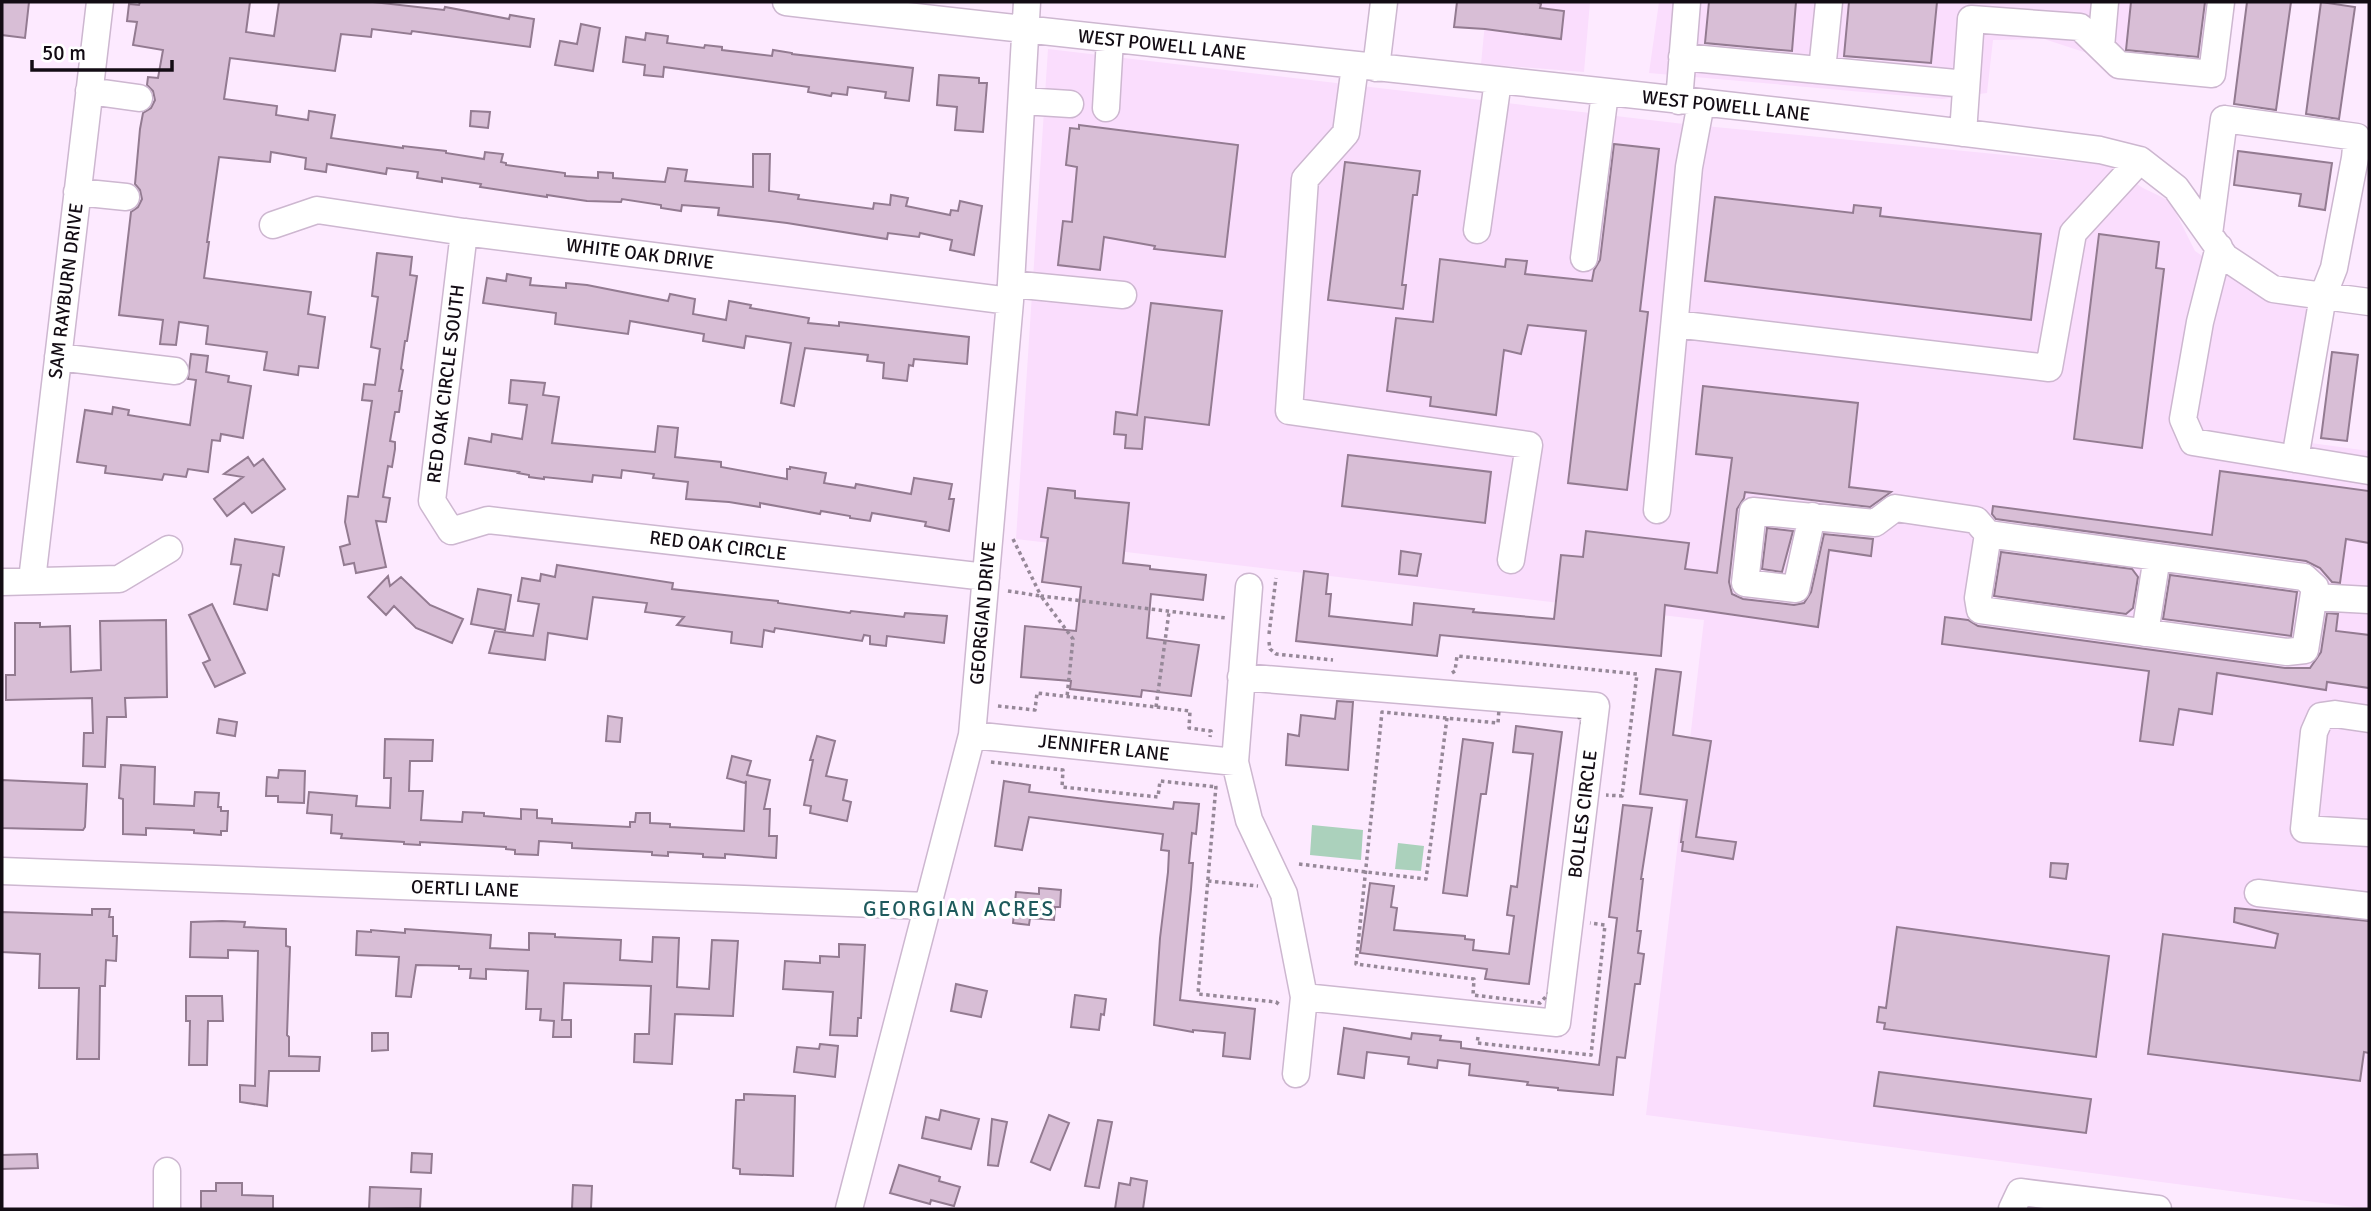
<svg xmlns="http://www.w3.org/2000/svg" width="2371" height="1211" viewBox="0 0 2371 1211" font-family="Signika,sans-serif">
	<style>
		.built { fill: #faddfd }
		.green { fill: #abd1bc }
		.building { fill: #d8bed6; stroke: #937b91; stroke-width: 2 }
		.lines { fill: none; stroke-linecap: round; stroke-linejoin: round }
		.minor-casing { stroke: #cdb7d0; stroke-width: 29 }
		.path { stroke: #968898; stroke-width: 3.5; stroke-dasharray: 3.5 3.5; stroke-linecap: butt }
		.minor { stroke: #fff; stroke-width: 26 }
		.labels { text-anchor: middle; dominant-baseline: central; stroke-width: 6; stroke-linejoin: round; paint-order: stroke }
		.street-label { font-size: 19px; fill: #130c14; stroke: #fff }
		.neighbourhood-label { font-size: 21px; letter-spacing: 2px; fill: #1f5a5d; stroke: #fff }
	</style>
	<rect width="100%" height="100%" fill="#fdeaff"/>
	<path class="built" d="M1487,2H1590L1584,72L1481,64Z
		M1659,2H2231L2220,84L2084,52L2044,39L1993,40L1987,93L1942,99L1649,73Z
		M1048,49L1684,124L2108,165L2143,188L2170,201L2195,251L2258,294L2329,310L2311,443L2369,451V1209L1646,1115L1704,620L1016,539Z"/>
	<path class="green" d="M1312,825L1363,830L1361,860L1310,855Z
		M1398,843L1424,846L1421,871L1395,869Z"/>
	<path class="building" d="M2,2H29L25,38L2,35Z
		M140,2H250L246,32L274,36L279,2H373L444,10L445,7L509,19L510,15L534,19L530,47L412,31L411,34L372,29L371,37L341,34L335,71L230,58L224,99L277,106L276,115L308,120L309,111L335,115L331,138L403,148V146L446,151V153L484,159L485,152L503,154L501,162L506,163V165L565,173V176L598,178V172L613,173V178L665,182L668,168L687,170L685,181L753,187V154H770L769,191L799,195L798,199L873,209L874,203L890,205L891,195L908,198L906,206L950,215L951,210L958,211L960,201L982,206L974,255L950,250L952,240L920,233L919,237L888,233L887,239L787,223L718,215L719,208L682,205L681,211L661,208V205L622,199L621,202L587,201L547,195V197L480,187L481,184L442,178V182L417,178L418,172L387,168L386,174L327,164L326,172L305,169L306,158L271,152L270,162L219,157L207,242H209L204,278L311,292L308,314L325,317L318,368L299,366L298,375L264,370L267,352L206,344L208,326L179,322L176,345L160,344L163,320L119,315L131,212L138,207L142,199L140,190L135,184L140,129L143,113L151,108L155,100L153,91L147,85L148,77L158,78L163,50L133,45L137,22L127,21L129,4L139,5Z
		M1457,2H1537L1541,4L1540,8L1564,11L1561,39L1485,29L1454,27Z
		M1709,2H1796L1792,51L1705,43Z
		M1849,2H1937L1931,63L1844,56Z
		M2131,2H2205L2198,57L2126,50Z
		M2247,2H2291L2276,110L2234,104Z
		M2321,2L2355,7L2339,119L2306,114Z
		M581,24L600,28L593,71L555,65L560,41L577,44Z
		M646,33L668,36L667,43L704,48L705,45L722,47V50L772,56L773,50L792,53V54L913,68L909,101L885,98L886,92L848,87L847,95L832,93L831,96L808,92L809,87L664,67L663,77L644,75L645,65L623,62L626,37L645,40Z
		M939,75L979,78V83H987L983,132L955,130L957,107L937,105Z
		M471,111L490,112L488,128L470,126Z
		M1079,125L1238,145L1225,257L1154,249L1155,246L1104,237L1100,270L1058,265L1063,221L1072,222L1077,167L1066,165L1070,128L1079,129Z
		M1614,144L1659,149L1640,311L1648,312L1627,490L1568,483L1586,331L1528,325L1521,354L1504,350L1496,415L1430,406L1431,397L1387,391L1396,318L1433,322L1440,259L1505,267L1506,259L1527,261L1525,274L1592,281L1594,270L1600,260Z
		M2238,151L2332,163L2325,210L2299,206L2301,194L2234,185Z
		M1345,162L1420,171L1417,195H1413L1402,285H1406L1403,309L1328,300Z
		M1715,197L1853,213L1854,205L1881,208L1880,216L2041,234L2031,320L1705,281Z
		M2099,234L2159,242L2156,268L2164,269L2142,448L2074,439Z
		M377,253L412,257L410,275L417,276L407,341H405L401,369L403,370L399,391H402L399,412H395L390,441L395,442V449L392,467L388,466L383,497L390,498L386,522L376,521L386,567L356,573L354,563L344,565L340,547L350,544L345,522L348,496L358,497L372,401L362,400L364,384L375,385L379,356L380,349L371,347L378,297L372,296Z
		M507,274L531,278L530,285L566,288V283L587,285L668,301L670,294L695,299L693,314L726,320L729,301L751,305L750,308L809,318L808,323L839,326V322L969,337L967,364L914,359L913,366L909,365L907,381L883,378L884,363L867,361L868,355L805,348L794,406L781,403L791,343L746,336L744,348L703,341L704,334L630,321L628,334L555,324L556,313L483,303L487,278L506,281Z
		M1151,303L1222,311L1209,425L1145,417L1142,449L1125,448L1126,435L1114,434L1116,412L1137,415Z
		M2332,352L2358,355L2347,441L2321,438Z
		M191,354L208,356L206,372L229,376L228,382L251,386L243,438L221,434L220,441L212,440L208,472L188,469L186,477L164,474L162,480L105,473L106,466L77,462L85,410L112,414L113,407L129,410L128,415L190,425L196,380L188,379Z
		M511,380L545,383L543,395L559,397L552,443L655,452L658,426L678,428L675,457L721,462V467L787,479V469H790V467L826,473L824,483L855,488L856,484L911,494L914,478L952,484L949,499H954L949,531L925,526L926,522L872,513L870,521L850,518V516L821,511L820,514L760,503V507L729,502L686,499L688,482L653,478L654,474L622,470L621,478L593,475L592,482L544,477V479L529,477V475L518,473L519,472L465,464L469,438L491,442L492,434L522,439L527,405L509,403Z
		M1703,386L1858,403L1849,487L1891,492L1870,507L1745,492L1744,498L1737,509L1729,582L1732,594L1743,599L1794,605L1804,603L1811,592L1824,534L1873,539L1871,556L1829,550L1818,627L1665,605L1661,656L1440,635L1437,656L1296,641L1304,571L1328,574L1326,594H1331L1329,616L1412,625L1414,603L1474,609L1473,612L1554,619L1561,555L1583,557L1586,531L1689,543L1685,569L1717,573L1732,458L1696,454Z
		M1348,455L1491,472L1485,523L1342,506Z
		M248,457L254,466L263,459L285,489L252,513L244,503L227,516L214,499L243,477L224,474Z
		M2220,471L2369,491V543L2346,539L2340,583L2332,582L2320,568L2306,561L1996,519L1992,514L1993,506L2212,535Z
		M1048,488L1075,491V498L1129,503L1123,563L1150,566V569L1206,575L1203,600L1151,594L1147,638L1199,645L1191,696L1142,690L1141,697L1070,689L1071,681L1021,677L1025,626L1076,631L1081,587L1042,582L1048,538L1041,537Z
		M1767,528L1793,531L1782,572L1762,569Z
		M235,539L284,547L279,576L273,574L267,610L234,604L241,565L231,564Z
		M1401,551L1421,554L1417,576L1399,574Z
		M2001,552L2132,569L2138,577L2133,608L2126,614L1994,596Z
		M557,565L673,583L672,589L778,601V603L850,613L851,611L904,617L905,613L947,616L944,643L887,636L886,646L870,644V636L864,635L862,641L775,628L774,632L764,630L762,647L731,643L732,632L677,625L684,617L645,612L647,603L593,597L587,639L548,633L545,660L489,653L495,631L533,636L539,604L518,601L522,578L540,581L541,574L555,577Z
		M2170,575L2297,592L2291,636L2163,619Z
		M388,576L390,586L401,577L430,605L463,619L452,643L416,628L394,606L386,615L368,597Z
		M478,589L511,595L505,630L471,624Z
		M212,604L245,673L215,687L203,663L210,660L189,615Z
		M2327,613L2338,614L2336,631L2369,635V688L2327,682L2326,690L2217,673L2212,714L2179,709L2173,745L2140,741L2149,671L1942,644L1945,617L1968,620L1978,626L2285,668H2310L2321,652Z
		M166,620L167,697L125,698L126,717H107L105,767L83,766L84,733H93L92,698L6,700V675H15V623H40V627L70,626L71,672L101,670L100,621Z
		M1656,669L1681,672L1673,735L1711,741L1696,837L1736,842L1733,859L1682,851L1683,842H1681L1687,800L1640,794Z
		M1337,701L1353,702L1348,770L1286,765L1288,734L1299,736L1301,715L1335,719Z
		M608,716L622,718L620,742L606,741Z
		M219,719L237,722L235,736L217,733Z
		M1516,726L1562,732L1529,984L1485,979L1487,969L1360,953L1370,883L1394,886L1391,907L1397,908L1394,930L1465,936V939L1474,940L1473,950L1509,954L1514,916L1507,915L1511,886L1517,887L1533,754L1513,752Z
		M817,736L835,741L826,776L847,780L843,800L851,802L847,821L810,813L811,806L804,805L813,760H810Z
		M385,739L433,740L432,761H410L409,791H423L421,820L462,822L463,812L484,813V816L521,819V809L537,810V818L552,819V823L630,827V822H635L636,813H650V823L670,824V827L744,831L746,781L745,783L727,778L732,756L751,761L747,775L770,780L764,809H770L769,836H777L776,858L725,854V858L703,857V854L668,852V856L652,855V852L572,848V843L539,841L538,855L515,854V850L506,849V847L420,842V845L404,844V842L341,838L342,834L331,833L332,815L307,813L309,792L357,796L356,806L390,808L391,778H384Z
		M1463,739L1493,743L1486,794H1481L1467,896L1443,893Z
		M121,765L155,767L154,804L194,806L195,792L219,793L218,807H221V811H228L227,831H221V835L194,833V830L146,828V835L123,834V799L119,798Z
		M279,770L305,771L304,803L278,802V796H266L267,777L278,778Z
		M2,780L87,784L85,827L83,830L2,828Z
		M1004,781L1030,785L1029,792L1109,802L1173,809L1174,802L1199,804L1196,834L1192,833L1189,863H1193L1191,889L1180,1000L1255,1009L1250,1059L1223,1056L1225,1033L1193,1030V1032L1154,1025L1160,938L1168,872L1169,851L1161,850L1163,834L1029,817L1022,850L995,846Z
		M1623,805L1652,808L1641,879H1643L1637,931H1641L1638,953L1644,954L1640,984H1635L1625,1058L1617,1057L1613,1095L1558,1090V1088L1527,1085L1528,1082L1469,1075L1470,1064L1438,1060L1437,1068L1408,1064L1409,1057L1367,1052L1364,1078L1338,1074L1344,1028L1411,1039L1412,1033L1441,1036L1440,1040L1461,1042V1048L1599,1065L1617,918L1609,917Z
		M2051,863L2068,864L2066,879L2050,877Z
		M1039,888L1061,890L1060,907H1055L1054,920L1030,918L1029,925L1013,923L1016,892L1039,894Z
		M2235,908L2369,921V1053L2364,1052L2360,1081L2148,1054L2163,934L2275,948L2278,934L2234,922Z
		M92,909H110L109,917H113V936H117L116,961L106,960L105,986H100L99,1059H77L79,988H39L40,954L2,952V912L92,915Z
		M222,921L245,922L244,927L286,929V946L290,947L287,1035L289,1037V1056L320,1057L319,1071H269L267,1106L240,1102V1085L255,1086L258,951L228,950V958L190,957L191,922Z
		M1897,927L2109,956L2096,1057L1884,1029L1885,1023L1877,1022L1879,1007L1886,1008Z
		M405,929L491,935L490,948L529,950V933L555,934V937L621,940L620,960L652,962L653,937L679,938L677,987L709,989L712,940L738,941L733,1016L675,1014L672,1064L634,1062L635,1034H649L651,986L564,983L562,1020H571V1037H553L554,1021L540,1020L541,1009H526L528,971L486,969V979L470,978L471,969H459V966L416,965L411,997L396,996L399,957L356,955L357,931L371,932V930L405,933Z
		M839,944L865,945L861,1018H858L857,1036L830,1035L833,992L783,989L785,961L820,963V956L839,957Z
		M956,984L987,991L981,1017L951,1011Z
		M1075,995L1106,999L1104,1015L1101,1014L1099,1030L1071,1027Z
		M186,996H222L223,1021H208L207,1065H189L190,1021H186Z
		M372,1033H388V1050L372,1051Z
		M820,1044L838,1046L835,1077L794,1072L797,1047L819,1049Z
		M1879,1072L2091,1099L2086,1133L1874,1106Z
		M744,1094L795,1096L793,1176L740,1174V1169L733,1168L736,1100H744Z
		M941,1110L979,1119L971,1149L922,1138L926,1117L939,1120Z
		M1049,1115L1069,1123L1050,1170L1031,1162Z
		M992,1119L1007,1122L998,1166L988,1165Z
		M1098,1120L1112,1122L1099,1188L1085,1186Z
		M412,1153L432,1154L431,1173L411,1172Z
		M37,1154L38,1168L2,1169V1155Z
		M899,1165L940,1177L939,1181L960,1187L954,1206L931,1200L930,1204L890,1193Z
		M1131,1178L1147,1181L1143,1209H1115L1119,1183L1130,1185Z
		M216,1183H242V1195L273,1196V1209H201V1191H216Z
		M573,1185L592,1186L591,1209H572Z
		M370,1187L421,1189L420,1208L369,1209Z"/>
	<g class="lines">
		<g class="minor-casing">
			<path id="minor" d="M786,2C1224,54 1663,93 2100,150L2140,160L2176,188L2225,257L2273,289L2369,302
				M2101,47L2105,2
				M1682,57L1966,84
				M1355,66L1346,133L1305,179L1289,411L1529,445L1511,560
				M1376,68L1384,2
				M1822,70L1829,2
				M89,91L139,98
				M1023,101L1070,104
				M1679,101L1687,2
				M1106,108L1110,39
				M1963,133L1971,19L2080,27L2119,65L2212,74L2221,2
				M77,192L126,197
				M273,225L317,210L464,232L1010,301
				M1477,230L1498,81
				M464,232L432,501L451,531L488,520L986,577
				M2209,234L2224,119L2357,137L2355,158L2334,268L2323,296L2295,459
				M2219,247L2200,322L2183,419L2193,442L2369,471
				M1584,258L1605,93
				M1011,284L1123,295
				M1675,324L2049,368L2073,233L2140,160
				M58,357L175,371
				M1657,510L1689,167L1701,103
				M1812,516L1796,589L1745,583L1753,511L1875,523L1895,508L1976,520L1988,534
				M1988,534L2304,577L2315,587L2305,650L2287,652L1980,610L1978,598Z
				M32,580L100,2
				M2,582L119,579L169,549
				M1249,587L1235,762L1249,820L1284,894L1304,997L1296,1074
				M2314,597L2369,600
				M2145,633L2157,557
				M1241,677L1596,706L1557,1023L1304,997
				M2369,719L2335,714L2321,716L2314,732L2304,829L2369,833
				M972,735L1235,762
				M2,871L928,906
				M2258,893L2369,906
				M167,1171V1209
				M849,1209L972,735L1010,301L1027,2
				M2012,1209L2020,1192L2158,1209"/>
		</g>
		<path class="path" d="M1013,539L1041,596L1226,618
			M1008,591L1041,596L1073,639L1067,697
			M1269,634L1276,578
			M1269,642L1270,649L1276,654L1333,660
			M1452,673L1455,671L1457,656L1637,674L1622,796L1606,795
			M998,706L1035,710L1037,693L1190,711L1189,728L1211,731L1210,737
			M1156,707L1169,612
			M1502,707L1574,714L1580,718L1585,730L1551,991L1540,1003L1473,995L1474,979L1356,964L1382,712L1498,723L1499,709Z
			M991,762L1063,770L1062,787L1158,797L1160,781L1217,787
			M1216,786L1198,994L1276,1002L1280,1005
			M1299,864L1426,879L1447,718
			M1208,881L1258,886
			M1478,1037L1477,1043L1591,1055L1605,925L1590,923"/>
		<use href="#minor" class="minor"/>
	</g>
	<g class="labels">
		<g class="street-label">
			<text transform="translate(1162 45) rotate(6)">WEST POWELL LANE</text>
			<text transform="translate(1726 106) rotate(6)">WEST POWELL LANE</text>
			<text transform="translate(640 254) rotate(7)">WHITE OAK DRIVE</text>
			<text transform="translate(66 291) rotate(-83)">SAM RAYBURN DRIVE</text>
			<text transform="translate(446 384) rotate(-83)">RED OAK CIRCLE SOUTH</text>
			<text transform="translate(718 546) rotate(7)">RED OAK CIRCLE</text>
			<text transform="translate(983 613) rotate(-85)">GEORGIAN DRIVE</text>
			<text transform="translate(1104 748) rotate(6)">JENNIFER LANE</text>
			<text transform="translate(1583 814) rotate(-83)">BOLLES CIRCLE</text>
			<text transform="translate(465 889) rotate(2)">OERTLI LANE</text>
		</g>
		<g class="neighbourhood-label">
			<text x="959" y="909">GEORGIAN ACRES</text>
		</g>
	</g>
	<rect width="2371" height="1211" fill="none" stroke="#130c14" stroke-width="7"/>
	<path d="M32 60v10h140v-10" fill="none" stroke="#130c14" stroke-width="3.5"/>
	<text x="42" y="60" font-size="21" fill="#130c14" stroke="#ffffff" stroke-width="5" paint-order="stroke">50 m</text>
</svg>
